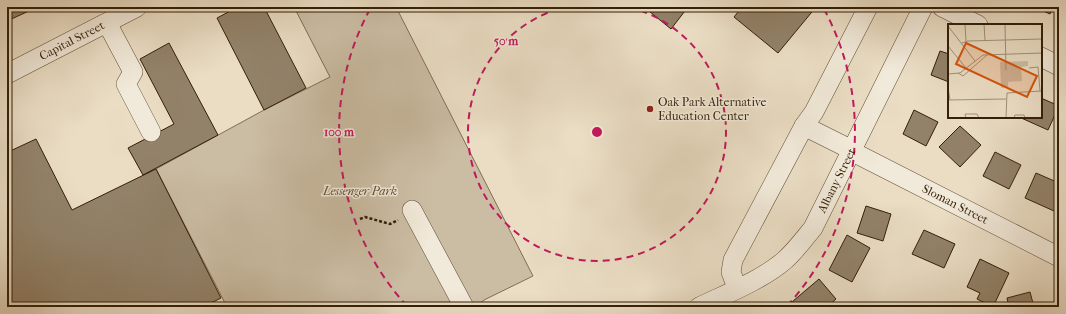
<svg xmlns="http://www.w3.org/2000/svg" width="1066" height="314" viewBox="0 0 1066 314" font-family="'IM FELL French Canon',serif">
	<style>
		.green { fill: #cbbda4; stroke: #7f6e56 }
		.building { fill: #928269; stroke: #331f07 }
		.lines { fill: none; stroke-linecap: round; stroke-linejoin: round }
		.minor-casing { stroke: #614e36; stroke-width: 20 }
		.path { stroke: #331f07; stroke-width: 2.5; stroke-dasharray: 3 2; stroke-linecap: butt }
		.minor { stroke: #f1e9d9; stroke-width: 19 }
		.ring { fill: none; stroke: #c2185b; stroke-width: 2; stroke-dasharray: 7 5 }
		.poi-dot { fill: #8f2418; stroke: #f1e9d9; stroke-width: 1.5 }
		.labels { text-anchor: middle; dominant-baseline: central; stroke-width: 3; stroke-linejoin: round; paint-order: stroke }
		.street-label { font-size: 12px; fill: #331f07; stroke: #f1e9d9 }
		.poi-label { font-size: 12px; fill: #331f07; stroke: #f1e9d9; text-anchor: start }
		.park-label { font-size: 12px; font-style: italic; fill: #614e36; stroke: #f1e9d9 }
		.inset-road { fill: none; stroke: #a19178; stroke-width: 1 }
		.view { fill: #d6530c; fill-opacity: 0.15; stroke: #d6530c; stroke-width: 2 }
		.inset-edge { fill: none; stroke: #331f07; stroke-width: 2 }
		.centre { fill: #c2185b; stroke: #f1e9d9; stroke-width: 2 }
		.ring-label { font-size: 12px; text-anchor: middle; font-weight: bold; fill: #c2185b; stroke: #f1e9d9; stroke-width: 3; stroke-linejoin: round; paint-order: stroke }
	</style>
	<rect width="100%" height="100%" fill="#eaddc4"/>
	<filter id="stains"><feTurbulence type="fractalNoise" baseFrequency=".005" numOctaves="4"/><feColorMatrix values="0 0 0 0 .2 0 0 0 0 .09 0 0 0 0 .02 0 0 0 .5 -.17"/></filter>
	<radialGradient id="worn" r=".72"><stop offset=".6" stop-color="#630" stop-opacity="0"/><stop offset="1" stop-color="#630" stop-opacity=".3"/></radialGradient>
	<path class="green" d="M294,7H396L533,276L484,300L476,307H227L156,169L264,110L330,77Z"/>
	<path class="building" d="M7,7H27L29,11L7,21Z
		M238,7H264L306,88L264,110L217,18Z
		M644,7H688L671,29Z
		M742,7H816L778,53L734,17Z
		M1034,7H1053L1050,14Z
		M169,43L218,135L143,175L128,148L174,124L140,59Z
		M940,51L949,54V82L931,75Z
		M1041,98L1059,106L1048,130L1019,117H1041Z
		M914,110L938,122L926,146L903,134Z
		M960,126L981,145L960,167L939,147Z
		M36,139L72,210L156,169L221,298L203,307H13L7,295V150L8,152Z
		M995,152L1021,165L1009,189L983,176Z
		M1036,173L1059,183V200L1054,211L1025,198Z
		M866,206L891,214L883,241L857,233Z
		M924,230L955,244L944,268L912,254Z
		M847,235L870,248L852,282L829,270Z
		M980,259L1009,273L993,307L977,299L980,293L967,287Z
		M819,279L836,299L827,307H786Z
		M1030,292L1034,307H1009L1007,298Z"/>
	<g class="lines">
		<g class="minor-casing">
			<g id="minor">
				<path d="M942,7L978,25"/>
				<path d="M107,23L133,72L126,84L151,132"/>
				<path d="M1041,57L1059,66"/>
				<path id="s1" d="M7,74L137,7"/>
				<path d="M804,126L852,150"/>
				<path id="s2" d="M851,151L1059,257"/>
				<path d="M412,210L464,307"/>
				<path d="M737,288L731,272L733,260L804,126L814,112L868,7"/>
				<path id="s3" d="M699,307C726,294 762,280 785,260C796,250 804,239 813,228L923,7"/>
			</g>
		</g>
		<path class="path" d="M360,219L365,217L390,224L398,220"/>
		<use href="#minor" class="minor"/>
	</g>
	<g class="ring">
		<path d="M629 7A129 129 0 1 1 565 7"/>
		<path d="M407 306A258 258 0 0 1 370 9M824 9A258 258 0 0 1 787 306"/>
	</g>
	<circle class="poi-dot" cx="650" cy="109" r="4"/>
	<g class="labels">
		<g class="street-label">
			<text stroke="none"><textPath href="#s1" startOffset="73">Capital Street</textPath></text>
			<text stroke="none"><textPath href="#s3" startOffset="194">Albany Street</textPath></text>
			<text stroke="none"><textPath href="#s2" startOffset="117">Sloman Street</textPath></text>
		</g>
		<g class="poi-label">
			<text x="658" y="102">Oak Park Alternative<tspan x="658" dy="14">Education Center</tspan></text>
		</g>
		<g class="park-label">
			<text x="360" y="191">Lessenger Park</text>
		</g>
	</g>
	<g transform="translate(948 24)">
		<rect width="94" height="94" fill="#eaddc4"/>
		<path d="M80,37V42L73,43L74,57L60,58V63L53,64L52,38Z" fill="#cbbda4"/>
		<path class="inset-road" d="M17,0L18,17M36,0L37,16M57,0L58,46M0,2L27,37M14,19L20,17L94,15M0,22L18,44M81,44L90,43L92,67M10,49L15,52L39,31M0,50L12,49L35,31L94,29M0,63L2,76M0,76L58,75M18,94L17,90H29L31,94M58,94L59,69L94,67M66,94L67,91H76L77,94"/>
		<path class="view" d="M18,19L89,52L79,73L8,40Z"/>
		<rect width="94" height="94" class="inset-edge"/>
	</g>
	<circle cx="597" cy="132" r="6" class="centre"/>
	<g class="ring-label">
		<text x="506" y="45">50 m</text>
		<text x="339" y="136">100 m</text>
	</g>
	<rect width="1066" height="314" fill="none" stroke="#eaddc4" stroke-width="24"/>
	<rect x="8" y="8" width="1050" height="298" fill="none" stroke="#331f07" stroke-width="2"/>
	<rect x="12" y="12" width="1042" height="290" fill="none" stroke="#331f07"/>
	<rect width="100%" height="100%" filter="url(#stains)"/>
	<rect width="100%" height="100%" fill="url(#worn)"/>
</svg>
